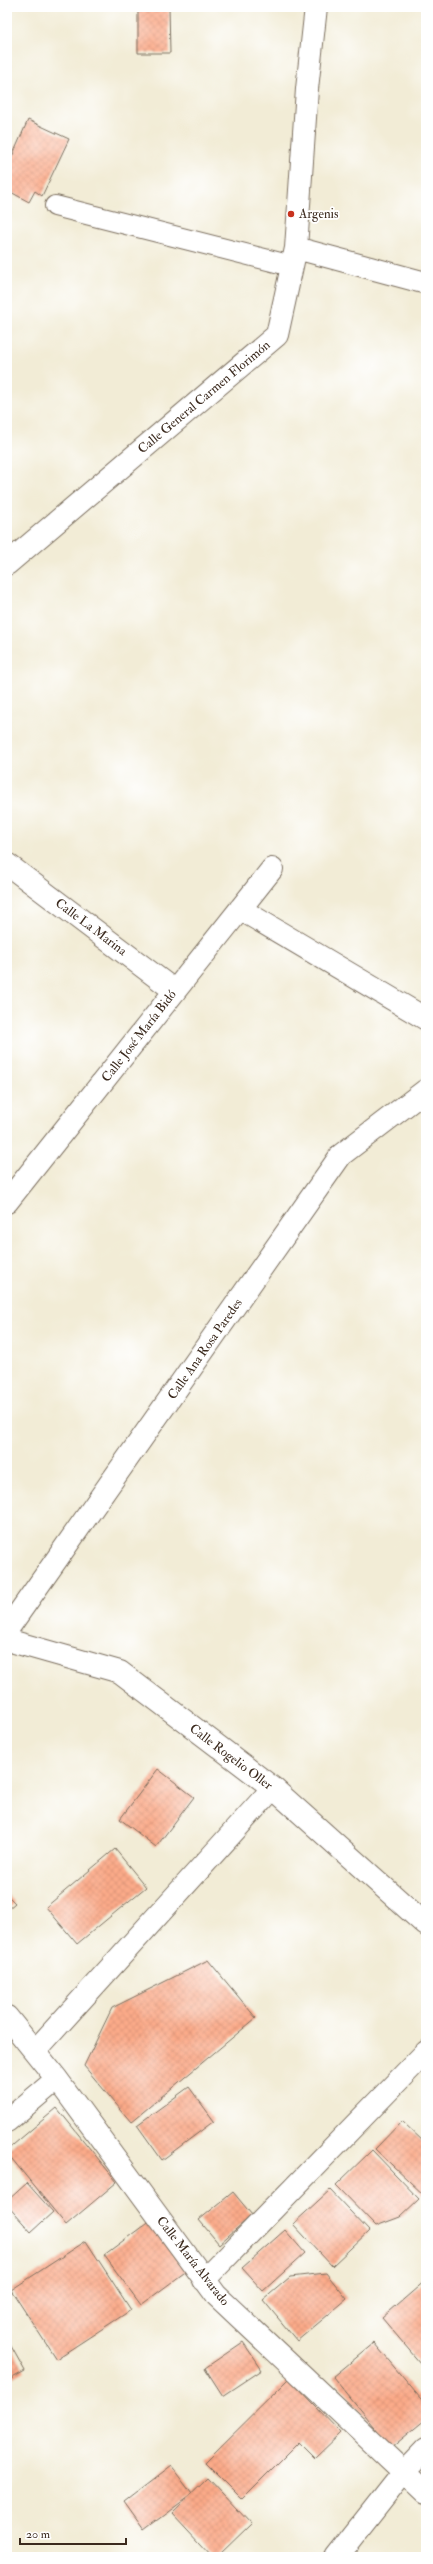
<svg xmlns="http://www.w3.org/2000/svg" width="433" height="2564" viewBox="0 0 433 2564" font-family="'IM FELL Double Pica',serif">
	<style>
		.building { fill: url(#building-cross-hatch) }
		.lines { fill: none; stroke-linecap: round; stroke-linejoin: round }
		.lane-casing { stroke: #7b6e5e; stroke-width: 22 }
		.street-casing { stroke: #7b6e5e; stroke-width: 24 }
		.lane { stroke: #fff; stroke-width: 20 }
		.street { stroke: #fff; stroke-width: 22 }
		.poi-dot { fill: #c8321e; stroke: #fff; stroke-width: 1.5 }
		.labels { text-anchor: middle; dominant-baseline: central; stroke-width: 3.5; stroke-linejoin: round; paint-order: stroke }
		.poi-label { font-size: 13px; fill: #3b2a1e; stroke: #fff; text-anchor: start }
		.street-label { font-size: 13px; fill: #3b2a1e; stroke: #fff }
	</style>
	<defs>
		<pattern id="building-cross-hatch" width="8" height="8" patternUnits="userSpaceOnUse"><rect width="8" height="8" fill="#fbaa89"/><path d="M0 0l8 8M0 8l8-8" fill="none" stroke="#d89276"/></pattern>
	</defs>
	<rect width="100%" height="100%" fill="#fff"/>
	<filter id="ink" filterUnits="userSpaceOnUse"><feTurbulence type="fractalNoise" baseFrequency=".025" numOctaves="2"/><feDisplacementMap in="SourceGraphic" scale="8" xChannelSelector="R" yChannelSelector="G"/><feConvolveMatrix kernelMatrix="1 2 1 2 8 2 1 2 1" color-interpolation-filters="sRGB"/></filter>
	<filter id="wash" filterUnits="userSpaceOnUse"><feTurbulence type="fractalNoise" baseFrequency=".012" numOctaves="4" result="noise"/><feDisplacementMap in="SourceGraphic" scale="16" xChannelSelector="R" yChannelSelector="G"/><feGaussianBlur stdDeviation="0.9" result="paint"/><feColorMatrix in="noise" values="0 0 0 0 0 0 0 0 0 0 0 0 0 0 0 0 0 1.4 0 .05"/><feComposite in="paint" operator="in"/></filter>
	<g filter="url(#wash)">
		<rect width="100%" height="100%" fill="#f2ecd6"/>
		<g id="blocks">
			<path class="building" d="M138,7H169L170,53H138Z
				M28,120L69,139L42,196L35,191L29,202L7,190V168Z
				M158,1769L194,1797L156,1847L120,1819Z
				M115,1849L146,1887L77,1944L46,1907Z
				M7,1895L15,1903L7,1910Z
				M208,1960L256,2018L131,2122L84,2066L112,2008Z
				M189,2087L214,2121L162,2160L137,2125Z
				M57,2108L117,2182L66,2225L7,2153V2150Z
				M402,2121L426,2144V2197L375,2149Z
				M372,2150L419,2199L400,2217L376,2226L336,2185Z
				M27,2183L53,2212L31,2232L7,2205V2201Z
				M330,2190L369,2231L332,2266L293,2224Z
				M233,2192L252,2215L219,2244L199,2220Z
				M155,2217L192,2267L141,2305L104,2255Z
				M285,2230L305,2253L263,2291L242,2268Z
				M86,2241L131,2310L56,2359L11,2290Z
				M326,2273L347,2299L297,2341L263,2300L290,2277Z
				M426,2280V2370L382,2318Z
				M7,2339L25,2371L7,2381Z
				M243,2342L262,2370L223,2396L205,2368Z
				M374,2343L426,2405V2419L391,2448L333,2377Z
				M289,2379L341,2433L315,2458L299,2442L242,2499L205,2462Z
				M171,2466L192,2494L144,2530L124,2502Z
				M208,2478L251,2524L217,2557H213L172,2513Z"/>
		</g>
	</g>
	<g filter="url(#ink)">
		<use href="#blocks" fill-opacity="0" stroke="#7b6e5e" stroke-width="1"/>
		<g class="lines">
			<g class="lane-casing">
				<path id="lane" d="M55,206L292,266"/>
			</g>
			<g class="street-casing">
				<path id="street" d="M296,248L426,283
					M7,564L277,335L296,248L307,89L316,7
					M7,864L175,991
					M240,909L426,1019
					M7,1202L272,869
					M7,1630L341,1155L426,1090
					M7,1640L120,1672L273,1788L426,1925
					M7,2017L57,2079L216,2295L426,2493
					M35,2051L273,1788
					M7,2121L57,2079
					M204,2280L426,2052
					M337,2557L404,2472L426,2449"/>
			</g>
			<use href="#lane" class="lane"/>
			<use href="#street" class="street"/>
		</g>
	</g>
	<circle class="poi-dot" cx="291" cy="214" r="4"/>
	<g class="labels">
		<g class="poi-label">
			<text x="299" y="214">Argenis</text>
		</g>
		<g class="street-label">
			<text transform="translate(204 397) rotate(-40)">Calle General Carmen Florimón</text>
			<text transform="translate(91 927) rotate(37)">Calle La Marina</text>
			<text transform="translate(139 1036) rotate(-52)">Calle José María Bidó</text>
			<text transform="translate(205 1349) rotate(-55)">Calle Ana Rosa Paredes</text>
			<text transform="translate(231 1757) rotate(37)">Calle Rogelio Oller</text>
			<text transform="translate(193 2261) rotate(52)">Calle María Alvarado</text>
		</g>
	</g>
	<rect width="433" height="2564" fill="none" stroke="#fff" stroke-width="24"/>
	<path d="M20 2538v6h106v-6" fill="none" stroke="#3b2a1e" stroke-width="2"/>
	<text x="26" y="2538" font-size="12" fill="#3b2a1e" stroke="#ffffff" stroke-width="3" paint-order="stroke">20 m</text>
</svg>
